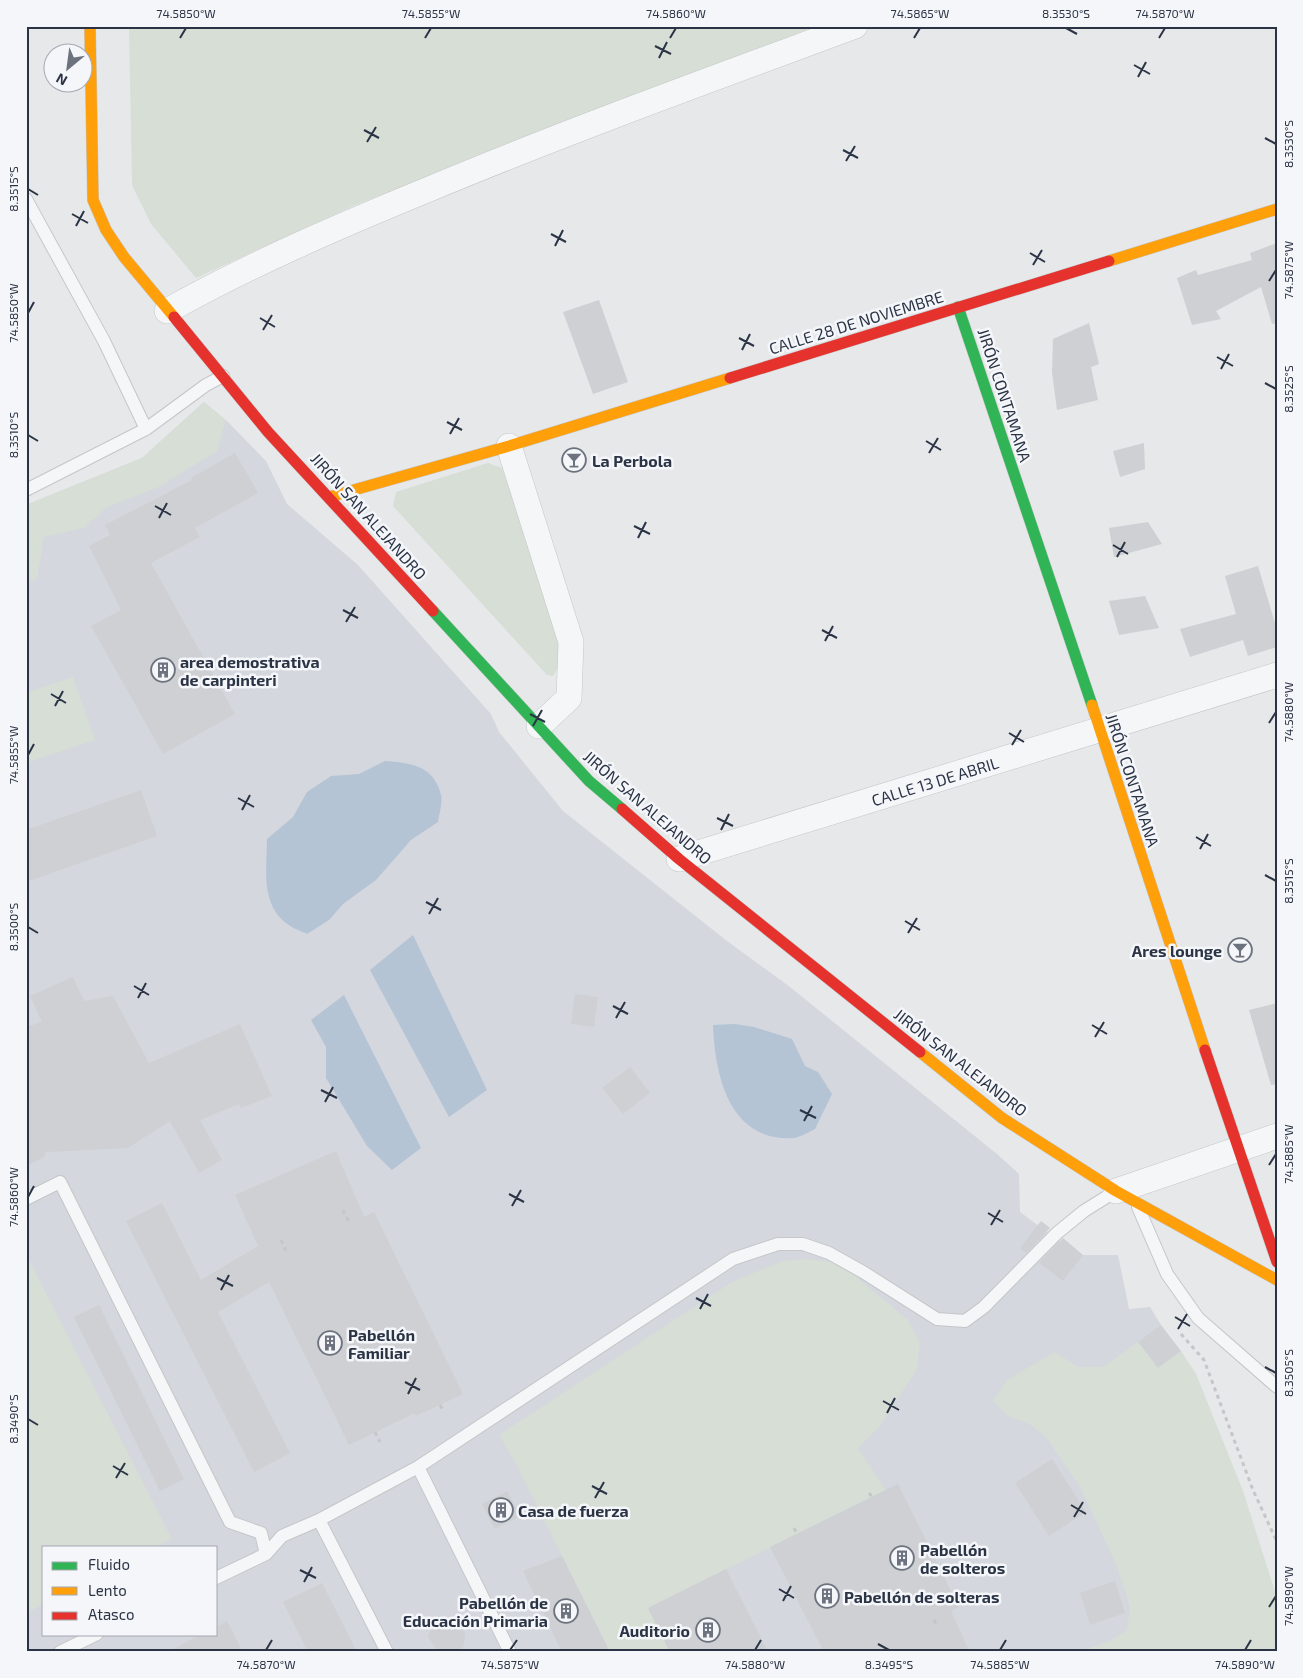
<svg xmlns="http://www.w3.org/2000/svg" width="1303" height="1678" viewBox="0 0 1303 1678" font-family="'Exo 2',sans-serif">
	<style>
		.built { fill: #d4d7dd; fill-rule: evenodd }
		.green { fill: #d6ded6 }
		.water { fill: #b4c4d5 }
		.building { fill: #ced0d3 }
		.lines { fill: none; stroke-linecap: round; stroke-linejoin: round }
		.lane-casing { stroke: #c4c6c8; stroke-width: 14 }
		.street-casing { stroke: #c4c6c8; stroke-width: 26 }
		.fast-casing { stroke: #c4c6c8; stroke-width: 12 }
		.slow-casing { stroke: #c4c6c8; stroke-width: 12 }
		.jam-casing { stroke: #c4c6c8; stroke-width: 12 }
		.path { stroke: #c5c6ca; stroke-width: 3; stroke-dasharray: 4 4; stroke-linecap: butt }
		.lane { stroke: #f5f6f7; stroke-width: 12 }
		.street { stroke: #f5f6f7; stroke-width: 25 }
		.fast { stroke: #30b455; stroke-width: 11 }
		.slow { stroke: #ff9f0a; stroke-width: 11 }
		.jam { stroke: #e5322d; stroke-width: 11 }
		.ticks { fill: none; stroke: #2b3445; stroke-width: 2 }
		.labels { text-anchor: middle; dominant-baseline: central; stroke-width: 5; stroke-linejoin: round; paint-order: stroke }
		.street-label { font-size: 16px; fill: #2b3445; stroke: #f4f6f9 }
		.poi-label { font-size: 16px; font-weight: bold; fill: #2b3445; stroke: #f4f6f9; text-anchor: start }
		.neatline { fill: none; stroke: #2b3445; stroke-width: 2 }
		.ticks-label { font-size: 12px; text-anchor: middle; fill: #2b3445 }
	</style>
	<rect width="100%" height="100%" fill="#e6e8ea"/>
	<path class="built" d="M204,402L229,423L266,461L287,504L358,565L448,666L491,714L499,732L563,811L727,941L790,987L997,1154L1019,1174L1020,1212L1078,1255H1118L1129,1309L1150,1307L1161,1325L1138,1343L1158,1368L1181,1351L1277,1652H26V505L142,458ZM44,1547H216V1634H44Z"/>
	<path class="green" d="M129,26H816L355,205L196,278L151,224L132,185Z
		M204,402L226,420L217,451L159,487L107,507L84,528L44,537L37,579L26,583V505L142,458Z
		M488,463L502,468L559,634L558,668L553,676L547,675L393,506L396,492Z
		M73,677L95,740L26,763V693Z
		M27,1256L172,1539L156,1547H44V1604L26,1613Z
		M807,1259L839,1263L907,1319L920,1342L917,1369L881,1425L858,1448L886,1490L648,1608L670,1652H610L515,1462L499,1435L732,1282L782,1261Z
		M1138,1342L1158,1368L1181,1351L1196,1374L1243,1491L1277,1598V1652H1078L1110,1641L1127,1630L1130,1607L1116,1564L1080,1487L1046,1437L1028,1423L1009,1417L993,1401L1007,1380L1055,1352L1078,1367H1103Z"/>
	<path class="water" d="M385,761C410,763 434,765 441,795C443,802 439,814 438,822L411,840L376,880L343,904L329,920L307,934C301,931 292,928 286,923C260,903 267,867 267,839L293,817L307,792L331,776L359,774Z
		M413,935L487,1090L449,1117L370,970Z
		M344,995L421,1148L392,1170L367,1146L326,1078V1047L311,1020Z
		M735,1024L754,1027L792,1039L805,1066L818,1072L832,1094L815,1129C809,1132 800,1137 794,1138C729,1142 715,1076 713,1025Z"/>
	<path class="building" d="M1277,243V323L1272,324L1261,287L1216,311L1221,319L1192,325L1177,278L1196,270L1198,275L1252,260L1250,253Z
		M599,300L628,382L593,394L563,312Z
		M1089,323L1099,364L1091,367L1098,400L1057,410L1052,372L1053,339Z
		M1144,443L1145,469L1120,477L1113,451Z
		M235,453L258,493L195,528L200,537L151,563L235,714L163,754L91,626L121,610L89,546L110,535L105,525L192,480L191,478Z
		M1148,522L1162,544L1114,557L1109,528Z
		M1258,566L1277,630V647L1248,656L1243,640L1190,657L1180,629L1236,614L1225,576Z
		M1145,596L1159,628L1119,635L1109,601Z
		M141,790L157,836L26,882V830Z
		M73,977L84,1001L113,996L149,1063L240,1024L272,1096L241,1108L239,1104L200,1120L222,1160L199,1173L170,1121L128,1148L46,1152L44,1157L26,1166V1027L42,1022L30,996Z
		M575,994L598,997L594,1027L571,1024Z
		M1277,1003V1084L1271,1085L1249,1010Z
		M630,1067L650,1093L623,1114L602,1088Z
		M336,1151L364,1217L374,1212L463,1394L416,1416L415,1413L349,1445L269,1282L218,1312L290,1453L254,1472L126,1221L162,1203L201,1280L258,1246L235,1195Z
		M1041,1221L1050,1228L1026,1253L1020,1248Z
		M1063,1238L1083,1255L1063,1281L1039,1263Z
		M99,1305L184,1479L160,1491L74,1317Z
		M1161,1325L1181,1351L1158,1368L1138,1342Z
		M1052,1459L1086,1512L1049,1536L1015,1483Z
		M898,1484L959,1607L951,1611L970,1652H824L770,1547Z
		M507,1491L520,1516L495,1529L482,1504Z
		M562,1556L610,1652H562L523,1571Z
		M726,1569L768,1652H670L648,1608Z
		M1115,1581L1125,1613L1090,1625L1080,1593Z
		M322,1583L357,1652H308L283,1602Z
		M446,1617L461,1621L465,1636L463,1648L454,1652L435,1648L428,1637L433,1623Z
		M227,1621L243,1652H168L202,1634H216V1627Z"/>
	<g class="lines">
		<g class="lane-casing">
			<path id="lane" d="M26,199L104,341L146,429
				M26,490L146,429L206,385L223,376
				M26,1199L60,1182L230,1522L261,1533L266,1554
				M1138,1207L1167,1274L1198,1318L1277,1387
				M418,1467L510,1652
				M319,1520L387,1652
				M216,1578L266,1554L282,1536L319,1520L418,1467L733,1259L778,1244H803L829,1253L863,1272L937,1319L965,1321L984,1307L1057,1233L1084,1211L1116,1191
				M60,1652L97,1634"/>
		</g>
		<g class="street-casing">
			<path id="street" d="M167,311C251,264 339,226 427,190C568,131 712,79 855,26
				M509,446L571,642L569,698L539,726
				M679,859L1277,675
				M1116,1191L1277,1136"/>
		</g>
		<g class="fast-casing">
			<path id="fast" d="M958,307L1092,705
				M433,611L589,781L622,809"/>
		</g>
		<g class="slow-casing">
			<path id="slow" d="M90,26L93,200L106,230L124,257L174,317
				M1109,261L1277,209
				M329,497L509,446L730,378
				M1092,705L1205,1050
				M920,1052L1002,1118L1116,1191L1277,1280"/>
		</g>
		<g class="jam-casing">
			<path id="jam" d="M174,317L268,432L433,611
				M730,378L1109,261
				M622,809L679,859L920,1052
				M1205,1050L1277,1262"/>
		</g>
		<path class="path" d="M343,1210L350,1224
			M281,1240L287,1253
			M1181,1334L1204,1360L1253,1490L1277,1542
			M440,1405L443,1410
			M375,1432L380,1442
			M869,1493L872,1497
			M794,1528L797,1534
			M934,1620L936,1624"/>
		<use href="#lane" class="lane"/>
		<use href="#street" class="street"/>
		<use href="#fast" class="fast"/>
		<use href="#slow" class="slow"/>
		<use href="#jam" class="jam"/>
	</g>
	<path class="ticks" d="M1066,28L1077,34M180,38L186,28M425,38L431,28M670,38L676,28M914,38L920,28M1159,38L1165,28M655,46L671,54M659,58L667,42M1134,65L1150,74M1138,77L1146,62M364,130L379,138M1265,138L1276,144M367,142L376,127M843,150L858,158M846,161L855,146M28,189L38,195M72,214L88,223M76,226L84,211M551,234L566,242M555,246L563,230M1030,253L1045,262M1033,265L1042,250M1269,281L1276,270M28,313L34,302M260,318L275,327M263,330L272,315M739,338L754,346M742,350L750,334M1217,357L1233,366M1221,369L1229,354M1265,383L1276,389M447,422L462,430M450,434L459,418M28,435L38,441M926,441L941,450M929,453L938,438M155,506L171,515M159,518L167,503M634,526L650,534M638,538L646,522M1113,545L1128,554M1117,557L1125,542M343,610L358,618M346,622L355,607M822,630L837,638M825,641L833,626M51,694L66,703M55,706L63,691M530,714L545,722M1269,723L1276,712M533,726L542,710M1009,733L1024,742M1012,745L1021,730M28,755L34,744M238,798L254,807M242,810L250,795M717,818L733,826M721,830L729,814M1196,837L1211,846M1200,849L1208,834M1265,875L1276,881M426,902L441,910M429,914L438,898M905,921L920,930M28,927L38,933M908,933L917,918M134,986L149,995M138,998L146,983M613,1006L628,1014M616,1018L625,1002M1092,1025L1107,1034M1095,1037L1104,1022M321,1090L337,1098M325,1102L333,1087M800,1110L816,1118M804,1121L812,1106M1269,1165L1276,1154M509,1194L524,1202M28,1197L34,1186M512,1206L521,1190M988,1213L1003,1222M991,1225L1000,1210M217,1278L233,1286M221,1290L229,1275M696,1298L711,1306M700,1309L708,1294M1175,1317L1190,1326M1178,1329L1187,1314M1265,1367L1276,1373M405,1382L420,1390M408,1394L416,1378M883,1401L899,1410M887,1413L895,1398M28,1419L38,1425M113,1466L128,1475M116,1478L125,1463M592,1486L607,1494M595,1498L604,1482M1071,1505L1086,1514M1074,1517L1083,1502M300,1570L316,1578M304,1582L312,1567M779,1589L794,1598M783,1601L791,1586M1269,1607L1276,1596M878,1644L889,1650M266,1650L272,1640M510,1650L517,1640M755,1650L761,1640M1000,1650L1006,1640M1245,1650L1251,1640"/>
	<defs>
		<g id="bar-ring" transform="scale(1.25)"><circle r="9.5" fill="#f4f6f9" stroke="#6c737f" stroke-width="1.5"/><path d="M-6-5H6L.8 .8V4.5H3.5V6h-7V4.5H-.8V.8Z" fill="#6c737f"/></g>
		<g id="building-ring" transform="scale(1.25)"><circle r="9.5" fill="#f4f6f9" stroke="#6c737f" stroke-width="1.5"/><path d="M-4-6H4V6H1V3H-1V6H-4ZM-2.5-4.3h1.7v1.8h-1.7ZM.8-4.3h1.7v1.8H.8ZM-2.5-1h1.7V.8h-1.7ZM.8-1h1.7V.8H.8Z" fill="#6c737f"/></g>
	</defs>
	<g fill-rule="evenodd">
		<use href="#bar-ring" x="574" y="460"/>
		<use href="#building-ring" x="163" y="670"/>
		<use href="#bar-ring" x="1240" y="950"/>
		<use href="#building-ring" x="330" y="1343"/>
		<use href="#building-ring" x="501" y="1510"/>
		<use href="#building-ring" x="902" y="1558"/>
		<use href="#building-ring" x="827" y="1596"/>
		<use href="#building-ring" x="566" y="1611"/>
		<use href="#building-ring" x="708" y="1630"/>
	</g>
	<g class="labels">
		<g class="street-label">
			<text transform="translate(856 322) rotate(-17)">CALLE 28 DE NOVIEMBRE</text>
			<text transform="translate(1005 395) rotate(72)">JIRÓN CONTAMANA</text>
			<text transform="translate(369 516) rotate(48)">JIRÓN SAN ALEJANDRO</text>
			<text transform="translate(1133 780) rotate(72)">JIRÓN CONTAMANA</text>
			<text transform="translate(935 781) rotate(-17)">CALLE 13 DE ABRIL</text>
			<text transform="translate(648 807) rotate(41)">JIRÓN SAN ALEJANDRO</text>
			<text transform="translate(961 1062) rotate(38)">JIRÓN SAN ALEJANDRO</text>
		</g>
		<g class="poi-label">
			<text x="592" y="460">La Perbola</text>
			<text x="180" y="661">area demostrativa<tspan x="180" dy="18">de carpinteri</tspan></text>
			<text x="1222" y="950" text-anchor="end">Ares lounge</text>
			<text x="348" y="1334">Pabellón<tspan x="348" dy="18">Familiar</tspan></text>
			<text x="518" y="1510">Casa de fuerza</text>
			<text x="920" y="1549">Pabellón<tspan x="920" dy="18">de solteros</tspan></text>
			<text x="844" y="1596">Pabellón de solteras</text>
			<text x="548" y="1602" text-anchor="end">Pabellón de<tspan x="548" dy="18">Educación Primaria</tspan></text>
			<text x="690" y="1630" text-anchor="end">Auditorio</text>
		</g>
	</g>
	<rect width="1303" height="1678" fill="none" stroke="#f4f6f9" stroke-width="55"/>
	<rect x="42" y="1546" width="175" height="90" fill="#f4f6f9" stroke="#a4a8b1"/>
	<rect x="52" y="1562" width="25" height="8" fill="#30b455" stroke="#a4a8b1"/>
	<text x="88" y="1570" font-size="15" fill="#2b3445">Fluido</text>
	<rect x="52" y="1587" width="25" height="8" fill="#ff9f0a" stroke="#a4a8b1"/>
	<text x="88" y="1596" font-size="15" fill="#2b3445">Lento</text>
	<rect x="52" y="1612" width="25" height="8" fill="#e5322d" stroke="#a4a8b1"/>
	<text x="88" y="1620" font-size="15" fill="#2b3445">Atasco</text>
	<g transform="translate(68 68) rotate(209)"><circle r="24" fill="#f4f6f9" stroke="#a4a8b1"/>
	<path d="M0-4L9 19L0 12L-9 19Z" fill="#6c737f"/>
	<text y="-8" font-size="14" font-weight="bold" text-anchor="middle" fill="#2b3445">N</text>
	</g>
	<rect x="28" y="28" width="1248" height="1622" class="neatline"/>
	<g class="ticks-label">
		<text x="186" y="18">74.5850°W</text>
		<text x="431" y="18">74.5855°W</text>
		<text x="676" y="18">74.5860°W</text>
		<text x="920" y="18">74.5865°W</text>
		<text x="1066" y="18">8.3530°S</text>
		<text x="1165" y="18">74.5870°W</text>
		<text transform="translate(1289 144) rotate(-90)" y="4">8.3530°S</text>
		<text transform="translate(14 189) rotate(-90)" y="4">8.3515°S</text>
		<text transform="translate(1289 270) rotate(-90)" y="4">74.5875°W</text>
		<text transform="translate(14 313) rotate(-90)" y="4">74.5850°W</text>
		<text transform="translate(1289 389) rotate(-90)" y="4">8.3525°S</text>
		<text transform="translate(14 435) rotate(-90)" y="4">8.3510°S</text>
		<text transform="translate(1289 712) rotate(-90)" y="4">74.5880°W</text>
		<text transform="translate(14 755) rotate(-90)" y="4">74.5855°W</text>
		<text transform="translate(1289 881) rotate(-90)" y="4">8.3515°S</text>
		<text transform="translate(14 927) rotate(-90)" y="4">8.3500°S</text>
		<text transform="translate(1289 1154) rotate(-90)" y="4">74.5885°W</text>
		<text transform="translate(14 1197) rotate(-90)" y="4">74.5860°W</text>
		<text transform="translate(1289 1373) rotate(-90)" y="4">8.3505°S</text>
		<text transform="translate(14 1419) rotate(-90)" y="4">8.3490°S</text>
		<text transform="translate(1289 1596) rotate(-90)" y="4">74.5890°W</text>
		<text x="266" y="1669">74.5870°W</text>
		<text x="510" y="1669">74.5875°W</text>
		<text x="755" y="1669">74.5880°W</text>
		<text x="889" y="1669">8.3495°S</text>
		<text x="1000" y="1669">74.5885°W</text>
		<text x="1245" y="1669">74.5890°W</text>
	</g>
</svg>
